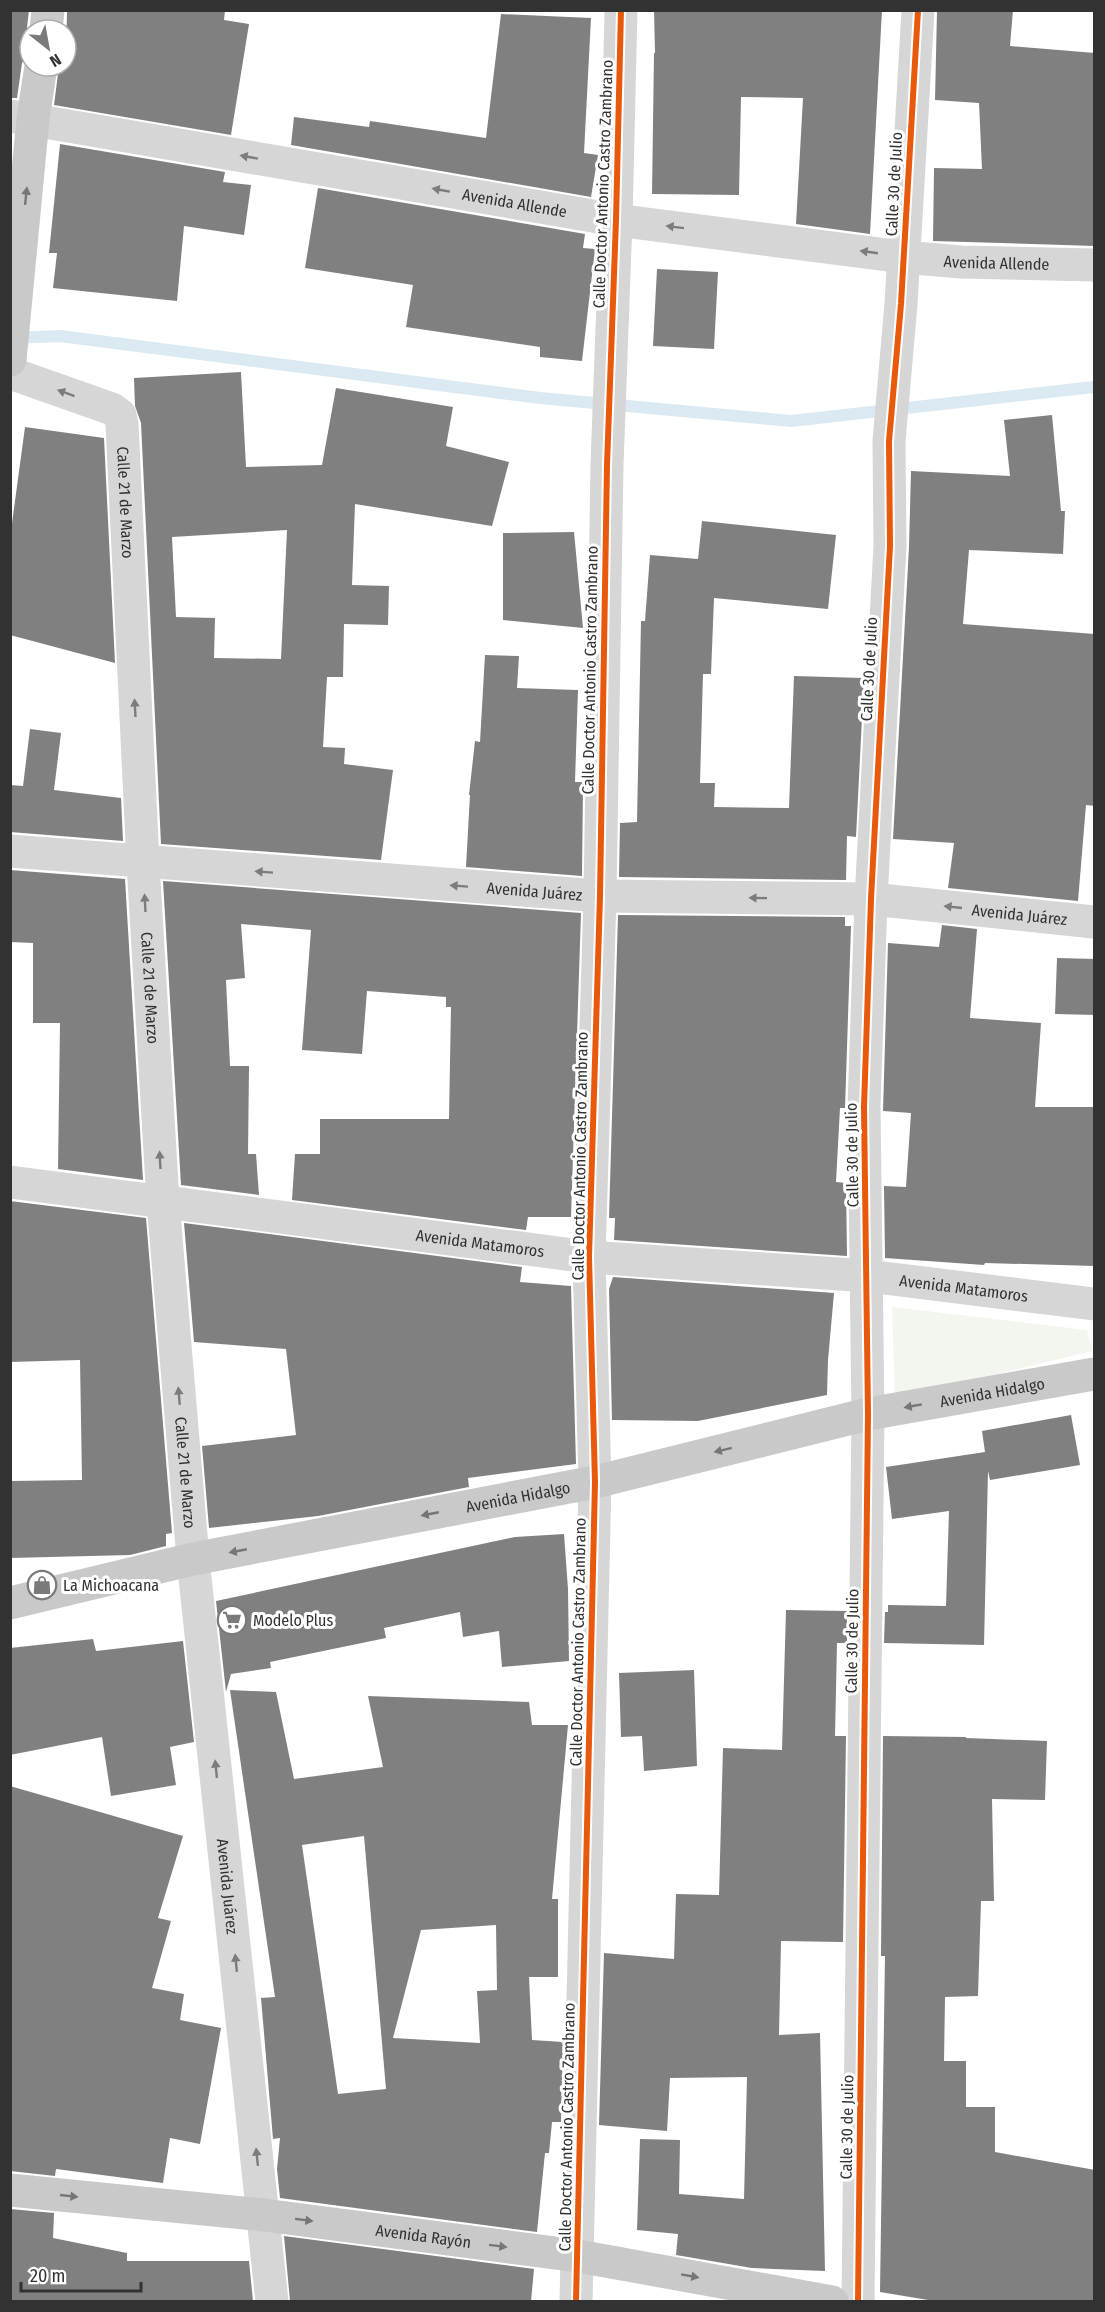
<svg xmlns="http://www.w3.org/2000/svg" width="1105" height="2312" viewBox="0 0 1105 2312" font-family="'Fira Sans Condensed',sans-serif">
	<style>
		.green { fill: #f2f6ee }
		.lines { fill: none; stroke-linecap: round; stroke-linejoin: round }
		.stream { stroke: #dbe9f3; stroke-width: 12 }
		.building { fill: #808080; fill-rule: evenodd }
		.minor { stroke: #d6d6d6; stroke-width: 33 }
		.major { stroke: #c9c9c9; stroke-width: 33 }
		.cycleway-casing { stroke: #fff; stroke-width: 10 }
		.cycleway { stroke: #e8590c; stroke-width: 6 }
		.oneway { fill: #7c7c7c }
		.oneway2 { fill: #767676 }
		.labels { text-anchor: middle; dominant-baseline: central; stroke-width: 6; stroke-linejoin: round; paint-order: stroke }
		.street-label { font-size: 16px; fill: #323232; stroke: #fff }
		.poi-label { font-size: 16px; fill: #323232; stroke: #fff; text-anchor: start }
	</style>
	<rect width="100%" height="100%" fill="#fff"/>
	<path class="green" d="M892,1307L1087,1330L1092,1351L895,1399Z"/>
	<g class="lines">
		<path class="stream" d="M15,338L60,336L540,398L791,421L1094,387"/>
	</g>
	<path class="building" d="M10,10H29L27,28L30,52L22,63L17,98H10Z
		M67,10H225L224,20L249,24L231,135L54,105L59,66H66Z
		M654,10H882L870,234L796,224L803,98L741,97L739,195L652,194L654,53H655Z
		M937,10H1013L1010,46L1095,53V246L933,241L934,168L982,169L979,103L935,100Z
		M501,14L591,18L584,153L598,155L591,197L291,145L294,117L369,127L370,121L486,138Z
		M60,144L225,172L223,182L251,185L244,235L184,226L177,301L53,288L57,253H49Z
		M318,188L585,234L583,248L595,249L582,361L540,357V347L406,327L413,285L305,268Z
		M657,269L718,272L714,349L653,346Z
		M241,372L246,467L322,465L336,388L453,407L446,446L509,462L492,526L355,504L352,585L389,586L388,625L344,624L343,677H327L323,747L345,748L344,764L393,770L381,860L161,844L141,423L135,406L134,378ZM287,530L281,659L214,658L215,618L176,617L172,537Z
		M1052,415L1061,511H1065L1063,554L969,550L963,624L1095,634V806L1086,805L1078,901L948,888L954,843L893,839L909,547L911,471L1010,476L1004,420Z
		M25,427L104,438L115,663L10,635V538Z
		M702,521L836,535L828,609L714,598L711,674H703L700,783H715L714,807L789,808L794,676L864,678L856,837L847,836L846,880L619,877L620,823L637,822L641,621H645L650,555L698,559Z
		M574,532L583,628L503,620V533Z
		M485,655L519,656L517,688L578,690L575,782H583L582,876L466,867L470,795H469L475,741L480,742Z
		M30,729L61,733L54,790L121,798L123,841L10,832V785L23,786Z
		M10,870L125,879L143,1180L58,1169L60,1023H33V943L10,942Z
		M163,881L581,913L571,1217H528L526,1230L292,1200L295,1154H320V1119H449L451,1007H446V997L367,991L362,1054L302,1050L311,930L241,924L245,978L226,980L230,1066H249L248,1154H256L259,1195L181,1185Z
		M618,915L845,917V926H851L845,1108H840L836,1182L846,1183L847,1256L614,1240L615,1218H609Z
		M942,925L977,929L970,1018L1041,1023L1035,1107H1095V1266L985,1263L984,1265L885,1258L884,1186L906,1187L911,1113L883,1111L888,943L939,947Z
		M1057,958L1095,959V1015L1055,1014Z
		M10,1201L146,1218L172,1533L166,1534V1546L130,1555L10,1558V1481L82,1480L80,1360L10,1362Z
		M184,1223L522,1267L520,1282L571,1286L576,1464L468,1478L469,1487L318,1516L209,1528L202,1446L296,1435L286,1349L194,1342Z
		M613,1277L834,1293L828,1360L827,1395L698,1421L612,1420L609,1289Z
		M1071,1415L1080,1465L990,1480L988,1471L984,1645L884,1643L885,1612H888V1605L946,1606L949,1511L892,1519L886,1467L985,1452L982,1431Z
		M564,1534L568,1589L569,1661L502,1667L499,1631L463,1637L460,1612L384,1628L386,1638L270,1662L271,1668L231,1674L226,1692L216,1601L515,1537Z
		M786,1610L847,1611V1643H837L835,1736H846L843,1942L781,1941L779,2035L820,2033L825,2271L752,2268L676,2255L678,2234L637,2230L640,2139L680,2140L679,2194L744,2199L747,2077L670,2078L667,2131L599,2125L604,1953L674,1959L676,1894L719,1895L723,1748L782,1750Z
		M93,1639L96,1651L183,1641L194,1742L170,1747L176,1785L111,1796L102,1737L10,1755V1648Z
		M694,1670L697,1766L644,1771L642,1736L621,1737L619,1673Z
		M230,1690L276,1692L294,1779L383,1767L368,1696L529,1702L532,1725H568L552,1899H558V1977H529L532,2040L563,2042L561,2122H552L549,2153H545L537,2232L280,2198L277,2169L280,2138L273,2139L261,1998L275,1997ZM364,1836L386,2089L338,2094L302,1845ZM496,1925L497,1990L477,1991L480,2043L393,2038L421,1930Z
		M883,1736L966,1737V1738L1047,1741L1045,1800L992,1799L994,1901H981L978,1996L945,1997L944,2061H966V2107H995V2152L1095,2170V2301H934L880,2292L885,1956H881Z
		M10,1786L183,1836L158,1918L171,1921L152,1988L184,1994L180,2020L221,2028L200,2144L170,2138L163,2183L56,2169L55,2176L10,2171Z
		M10,2209L54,2213L53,2238L127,2253V2261H249L253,2301H10Z
		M284,2236L534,2269L531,2301H290Z"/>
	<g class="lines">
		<g class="minor">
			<path id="s1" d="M10,116L616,220L903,257L961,262L1094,265"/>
			<path id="s2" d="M10,373L112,409L120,415L122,424L143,863L163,1202L193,1559L272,2302"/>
			<path id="s3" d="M10,851L600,896L871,899L1094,922"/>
			<path id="s4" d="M10,1182L589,1257L868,1276L1094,1304"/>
			<path d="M576,2302L595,1482L589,1257L600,896L607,465L616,220L621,10"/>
			<path d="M858,2302L868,1414L864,1107L871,899L890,546L889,441L901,304L918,10"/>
		</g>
		<g class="major">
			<path d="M46,30L48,10"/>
			<path d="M10,360L33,119L41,66"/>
			<path id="s5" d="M10,1603L193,1559L595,1482L868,1414L1094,1374"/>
			<path id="s6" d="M10,2190L264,2215L578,2256L832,2302"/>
		</g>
		<g class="cycleway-casing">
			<path id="cycleway" d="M576,2302L595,1482L589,1257L600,896L607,465L616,220L621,10
				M858,2302L868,1414L864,1107L871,899L890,546L889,441L901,304L918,10"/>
		</g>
		<use href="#cycleway" class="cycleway"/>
	</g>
	<defs><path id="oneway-solid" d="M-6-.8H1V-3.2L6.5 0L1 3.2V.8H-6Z" transform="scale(1.5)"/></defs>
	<g class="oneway">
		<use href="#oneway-solid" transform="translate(249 157) rotate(-170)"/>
		<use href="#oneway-solid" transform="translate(441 190) rotate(-170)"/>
		<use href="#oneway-solid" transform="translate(675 227) rotate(-173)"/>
		<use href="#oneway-solid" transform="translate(869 252) rotate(-172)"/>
		<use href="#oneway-solid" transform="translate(66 393) rotate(-160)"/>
		<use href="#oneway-solid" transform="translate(135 708) rotate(-93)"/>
		<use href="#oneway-solid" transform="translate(264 872) rotate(-176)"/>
		<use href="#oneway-solid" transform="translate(459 886) rotate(-176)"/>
		<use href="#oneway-solid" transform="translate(758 898) rotate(-179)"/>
		<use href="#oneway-solid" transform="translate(145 903) rotate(-93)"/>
		<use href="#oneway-solid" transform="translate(953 907) rotate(-174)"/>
		<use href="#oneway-solid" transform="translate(160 1160) rotate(-93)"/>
		<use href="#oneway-solid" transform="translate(179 1396) rotate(-95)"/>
		<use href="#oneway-solid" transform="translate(216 1769) rotate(-96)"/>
		<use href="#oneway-solid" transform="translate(236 1963) rotate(-96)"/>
		<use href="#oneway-solid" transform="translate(257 2157) rotate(-96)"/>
	</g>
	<g class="oneway2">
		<use href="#oneway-solid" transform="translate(26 196) rotate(-84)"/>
		<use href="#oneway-solid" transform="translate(913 1406) rotate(170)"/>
		<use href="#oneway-solid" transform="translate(723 1450) rotate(166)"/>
		<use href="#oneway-solid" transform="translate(430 1514) rotate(169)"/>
		<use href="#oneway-solid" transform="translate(238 1551) rotate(169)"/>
		<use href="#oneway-solid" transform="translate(69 2196) rotate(6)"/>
		<use href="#oneway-solid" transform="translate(304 2220) rotate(7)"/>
		<use href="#oneway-solid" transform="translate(498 2246) rotate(7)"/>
		<use href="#oneway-solid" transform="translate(690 2276) rotate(10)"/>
	</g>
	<defs>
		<g id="shop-ring" transform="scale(1.5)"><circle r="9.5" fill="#fff" stroke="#7a7a7a" stroke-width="1.5"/><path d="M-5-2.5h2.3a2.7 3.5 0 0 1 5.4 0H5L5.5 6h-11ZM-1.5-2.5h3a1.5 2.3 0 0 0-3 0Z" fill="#7a7a7a"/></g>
		<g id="supermarket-ring" transform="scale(1.5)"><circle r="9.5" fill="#fff" stroke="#7a7a7a" stroke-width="1.5"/><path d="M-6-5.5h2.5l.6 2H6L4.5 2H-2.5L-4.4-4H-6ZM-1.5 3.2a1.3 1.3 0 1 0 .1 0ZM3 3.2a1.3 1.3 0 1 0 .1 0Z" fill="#7a7a7a"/></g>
	</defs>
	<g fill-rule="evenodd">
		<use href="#shop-ring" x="42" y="1585"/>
		<use href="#supermarket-ring" x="232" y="1620"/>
	</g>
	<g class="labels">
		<g class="street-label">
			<text transform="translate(603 184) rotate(-88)">Calle Doctor Antonio Castro Zambrano</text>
			<text transform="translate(894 184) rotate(-87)">Calle 30 de Julio</text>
			<text stroke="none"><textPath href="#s1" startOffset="512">Avenida Allende</textPath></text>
			<text stroke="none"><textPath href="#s1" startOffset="998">Avenida Allende</textPath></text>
			<text stroke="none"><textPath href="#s2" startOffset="206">Calle 21 de Marzo</textPath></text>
			<text transform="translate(869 669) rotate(-87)">Calle 30 de Julio</text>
			<text transform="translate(590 670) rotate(-89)">Calle Doctor Antonio Castro Zambrano</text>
			<text stroke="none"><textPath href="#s3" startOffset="526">Avenida Juárez</textPath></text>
			<text stroke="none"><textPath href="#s3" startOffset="1012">Avenida Juárez</textPath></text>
			<text stroke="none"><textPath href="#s2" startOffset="692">Calle 21 de Marzo</textPath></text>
			<text transform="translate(852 1155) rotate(-91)">Calle 30 de Julio</text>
			<text transform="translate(580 1156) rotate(-89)">Calle Doctor Antonio Castro Zambrano</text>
			<text stroke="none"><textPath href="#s4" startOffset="474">Avenida Matamoros</textPath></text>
			<text stroke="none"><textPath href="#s4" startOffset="960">Avenida Matamoros</textPath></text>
			<text stroke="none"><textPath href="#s5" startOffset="1005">Avenida Hidalgo</textPath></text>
			<text stroke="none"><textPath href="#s2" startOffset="1178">Calle 21 de Marzo</textPath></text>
			<text stroke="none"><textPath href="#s5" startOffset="519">Avenida Hidalgo</textPath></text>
			<text transform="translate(852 1641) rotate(-89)">Calle 30 de Julio</text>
			<text transform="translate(578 1642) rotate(-89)">Calle Doctor Antonio Castro Zambrano</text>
			<text stroke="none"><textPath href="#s2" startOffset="1594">Avenida Juárez</textPath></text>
			<text transform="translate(567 2127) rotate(-89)">Calle Doctor Antonio Castro Zambrano</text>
			<text transform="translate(847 2127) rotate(-89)">Calle 30 de Julio</text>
			<text stroke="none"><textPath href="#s6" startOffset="416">Avenida Rayón</textPath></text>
		</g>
		<g class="poi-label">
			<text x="63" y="1585">La Michoacana</text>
			<text x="253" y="1620">Modelo Plus</text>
		</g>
	</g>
	<rect width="1105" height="2312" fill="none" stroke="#323232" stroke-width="24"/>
	<g transform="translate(48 48) rotate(149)"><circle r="28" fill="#ffffff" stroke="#adadad" stroke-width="1.5"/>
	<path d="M0-4.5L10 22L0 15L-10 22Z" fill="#7a7a7a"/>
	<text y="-9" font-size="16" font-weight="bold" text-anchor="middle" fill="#323232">N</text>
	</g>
	<path d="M21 2282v9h120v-9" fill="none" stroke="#323232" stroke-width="3"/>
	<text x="30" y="2282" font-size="18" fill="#323232" stroke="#ffffff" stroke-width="4.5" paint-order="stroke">20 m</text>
</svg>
